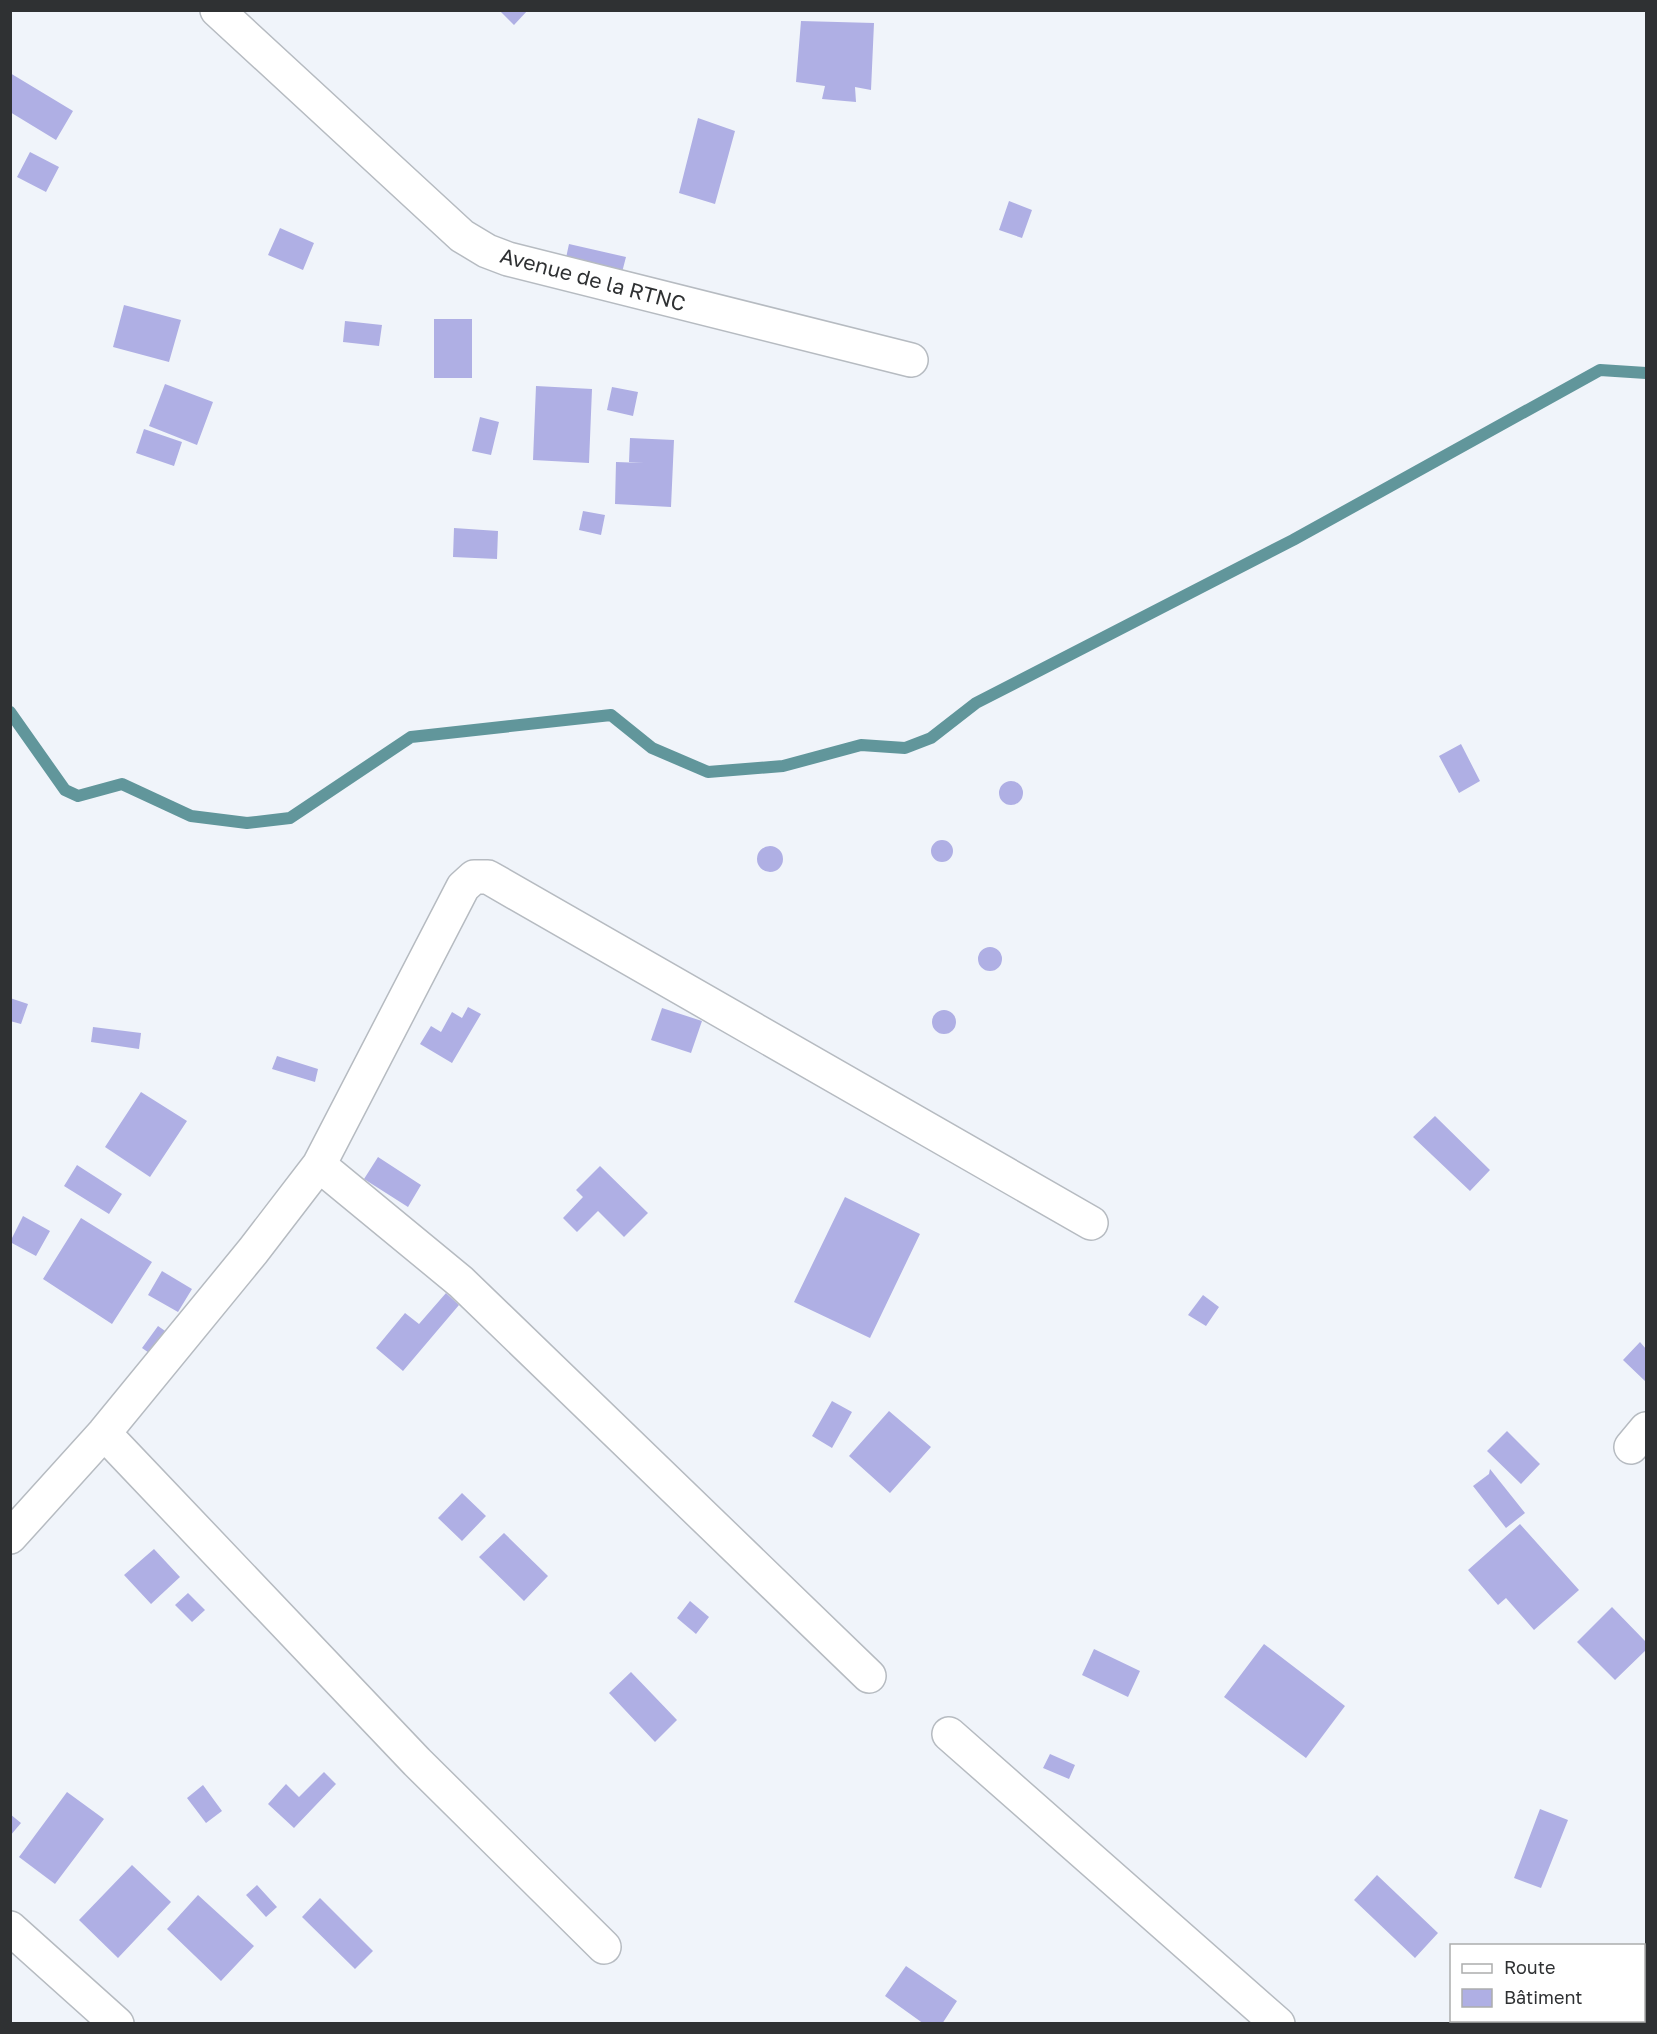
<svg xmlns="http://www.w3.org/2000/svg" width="1657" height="2034" viewBox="0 0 1657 2034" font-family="'Golos Text',sans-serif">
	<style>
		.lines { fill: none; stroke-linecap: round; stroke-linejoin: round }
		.stream { stroke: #61969b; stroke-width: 12 }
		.building { fill: #afafe4 }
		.minor-casing { stroke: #b6bbc1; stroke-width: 36 }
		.minor { stroke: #fff; stroke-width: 33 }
		.labels { text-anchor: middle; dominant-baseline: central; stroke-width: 6; stroke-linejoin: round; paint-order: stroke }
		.street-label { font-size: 21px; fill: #2f3133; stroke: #fff }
	</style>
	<rect width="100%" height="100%" fill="#f0f4fa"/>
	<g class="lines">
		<path class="stream" d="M10,712L65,790L78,796L122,784L191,816L247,823L290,818L411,737L611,715L652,748L708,772L783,766L861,745L905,748L931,738L976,703L1293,540L1600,370L1646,373"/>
	</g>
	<path class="building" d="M499,10H528L514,25Z
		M801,21L874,23L871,90L855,87L856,102L822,99L825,86L796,82Z
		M10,73L73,111L56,140L10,112Z
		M698,118L735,131L715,204L679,193Z
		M30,152L59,167L46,192L17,177Z
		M1009,201L1032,210L1022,238L999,230Z
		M280,228L314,243L303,270L268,255Z
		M569,244L626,257L620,280L564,267Z
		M124,305L181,320L169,362L113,347Z
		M434,319H472V378H434Z
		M345,321L382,325L379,346L343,342Z
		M165,384L213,402L197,445L149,426Z
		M536,386L592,389L589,463L533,460Z
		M612,387L638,392L633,416L607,410Z
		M480,417L499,422L491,455L472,451Z
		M144,429L182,442L174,466L136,453Z
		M630,438L674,440L671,507L615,504L616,462L644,463L629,462Z
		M583,511L605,515L601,535L579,530Z
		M454,528L498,531L497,559L453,557Z
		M1461,744L1480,781L1459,793L1439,756Z
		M999 793a12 12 0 1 1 24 0a12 12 0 1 1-24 0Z
		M931 851a11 11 0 1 1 22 0a11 11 0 1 1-22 0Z
		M757 859a13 13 0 1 1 26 0a13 13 0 1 1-26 0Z
		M978 959a12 12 0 1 1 24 0a12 12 0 1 1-24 0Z
		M10,998L28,1004L21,1024L10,1021Z
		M468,1007L481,1014L452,1063L420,1044L431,1026L441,1032L452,1012L462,1018Z
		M662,1008L702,1021L691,1053L651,1040Z
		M932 1022a12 12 0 1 1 24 0a12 12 0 1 1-24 0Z
		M93,1027L141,1033L139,1049L91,1042Z
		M277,1056L318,1069L315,1082L272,1069Z
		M141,1092L187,1121L150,1177L105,1147Z
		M1435,1116L1490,1170L1470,1191L1413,1137Z
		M378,1157L421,1185L408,1207L364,1179Z
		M77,1165L122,1194L109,1214L64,1186Z
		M600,1166L648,1213L624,1237L598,1211L577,1232L563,1218L583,1197L576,1190Z
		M845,1197L920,1234L870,1338L794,1302Z
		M23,1216L50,1231L36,1256L10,1242Z
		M81,1218L152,1262L112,1324L43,1279Z
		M162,1271L192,1289L178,1312L148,1295Z
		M446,1293L459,1305L403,1371L376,1348L405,1313L419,1324Z
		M1203,1295L1219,1307L1206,1326L1188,1315Z
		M158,1326L171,1335L155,1357L142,1348Z
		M1640,1342L1646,1349V1382L1623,1360Z
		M832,1401L852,1412L832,1448L812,1436Z
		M889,1411L931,1447L890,1493L849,1456Z
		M1507,1431L1540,1464L1521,1484L1487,1451Z
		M1490,1469L1525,1513L1506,1528L1473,1486L1489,1474Z
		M462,1493L486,1516L462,1541L438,1518Z
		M1520,1524L1579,1590L1534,1630L1506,1598L1498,1605L1468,1570Z
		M504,1533L548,1576L524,1601L479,1557Z
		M154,1549L180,1577L151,1604L124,1575Z
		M188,1593L205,1610L192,1622L175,1605Z
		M690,1601L709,1617L696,1634L677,1618Z
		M1612,1607L1646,1642V1650L1615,1680L1577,1642Z
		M1264,1644L1345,1706L1306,1758L1224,1697Z
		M1094,1649L1140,1671L1128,1697L1082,1675Z
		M631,1672L677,1720L655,1742L609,1693Z
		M1050,1754L1075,1765L1069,1779L1043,1768Z
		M324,1772L336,1784L294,1828L268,1804L286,1784L299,1797Z
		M203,1785L222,1811L206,1823L187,1798Z
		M67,1792L104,1819L55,1884L19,1857Z
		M1540,1809L1568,1820L1541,1888L1514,1878Z
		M10,1814L21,1823L10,1836Z
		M132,1865L171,1902L118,1958L79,1920Z
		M1377,1875L1438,1933L1415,1958L1354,1900Z
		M257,1885L277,1907L266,1917L246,1895Z
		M198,1895L254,1946L221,1981L167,1929Z
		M320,1898L373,1951L355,1969L302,1917Z
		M906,1966L957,2001L942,2024H924L885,1996Z"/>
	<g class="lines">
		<g class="minor-casing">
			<path id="minor" d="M217,10L462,236L487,251L508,259L911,360
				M319,1165L461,1282L869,1676
				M104,1433L417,1762L604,1947
				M1631,1447L1646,1429
				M10,1537L104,1433L253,1251L319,1165L463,887L474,877H488L1091,1223
				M949,1734L1278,2024
				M10,1928L117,2024"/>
		</g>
		<use href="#minor" class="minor"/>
	</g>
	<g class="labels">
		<g class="street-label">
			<text transform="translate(593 279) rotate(15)">Avenue de la RTNC</text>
		</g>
	</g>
	<rect width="1657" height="2034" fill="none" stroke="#2f3133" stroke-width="24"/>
	<rect x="1450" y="1944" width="195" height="78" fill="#ffffff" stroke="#acadad" stroke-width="1.5"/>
	<rect x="1462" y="1964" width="30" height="9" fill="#ffffff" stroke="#acadad" stroke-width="1.5"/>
	<text x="1504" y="1974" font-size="18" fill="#2f3133">Route</text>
	<rect x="1462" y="1989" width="30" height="18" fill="#afafe4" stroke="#acadad" stroke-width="1.5"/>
	<text x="1504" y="2004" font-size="18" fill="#2f3133">Bâtiment</text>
</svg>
